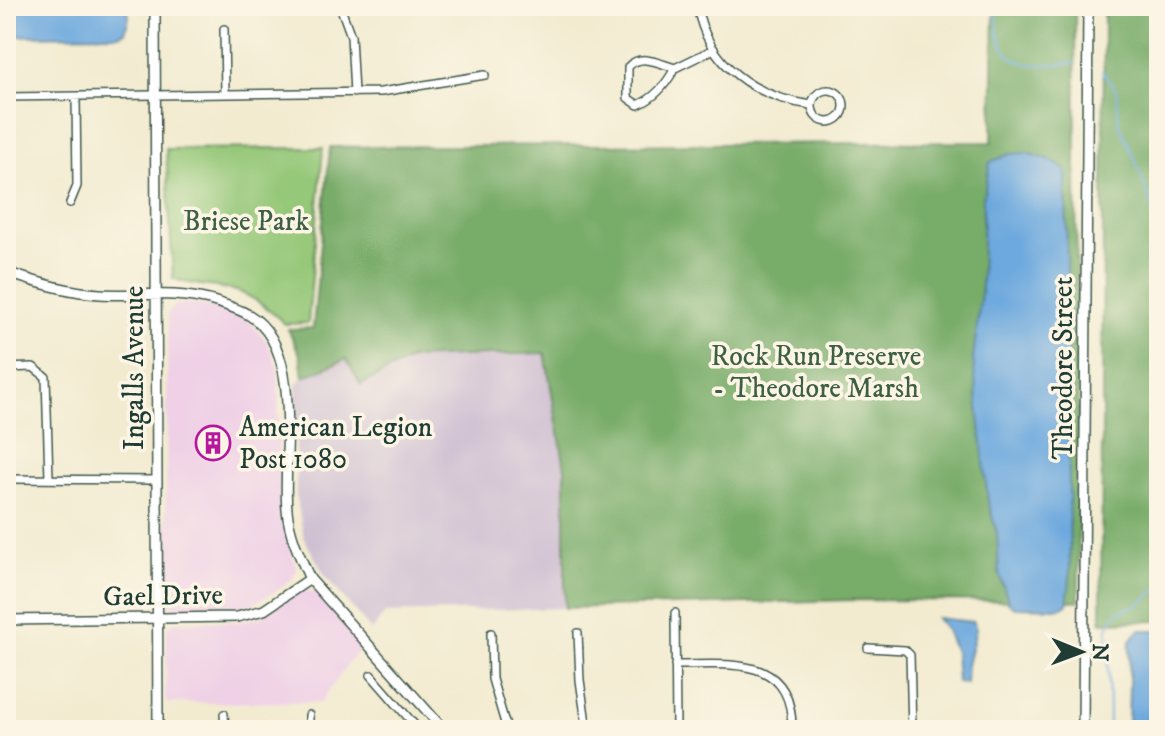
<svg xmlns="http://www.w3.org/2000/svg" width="1165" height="736" viewBox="0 0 1165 736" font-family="'IM FELL DW Pica',serif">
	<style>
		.built { fill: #efd0e6 }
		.industrial { fill: #cdbed2 }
		.green { fill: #96c879; stroke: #5a8256; stroke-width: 2 }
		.forest { fill: #78ac69; stroke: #4c744e; stroke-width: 2 }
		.water { fill: #6da9de; stroke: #467389; stroke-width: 2 }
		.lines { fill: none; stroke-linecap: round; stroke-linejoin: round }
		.stream { stroke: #6da9de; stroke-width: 2 }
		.minor-casing { stroke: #3f574b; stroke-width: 10 }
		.tertiary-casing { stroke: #3f574b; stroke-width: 12 }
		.minor { stroke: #fff; stroke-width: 7 }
		.tertiary { stroke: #fff; stroke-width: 9 }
		.labels { text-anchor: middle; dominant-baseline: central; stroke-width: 7; stroke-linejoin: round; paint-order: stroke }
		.park-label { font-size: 28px; fill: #3d6045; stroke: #fcf5e5 }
		.street-label { font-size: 28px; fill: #1f3d34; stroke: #fcf5e5 }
		.poi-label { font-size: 28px; fill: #1f3d34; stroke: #fcf5e5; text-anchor: start }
	</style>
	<rect width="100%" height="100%" fill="#fcf5e5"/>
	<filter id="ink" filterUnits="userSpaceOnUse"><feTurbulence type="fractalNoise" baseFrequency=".0125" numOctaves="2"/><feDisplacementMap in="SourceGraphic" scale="16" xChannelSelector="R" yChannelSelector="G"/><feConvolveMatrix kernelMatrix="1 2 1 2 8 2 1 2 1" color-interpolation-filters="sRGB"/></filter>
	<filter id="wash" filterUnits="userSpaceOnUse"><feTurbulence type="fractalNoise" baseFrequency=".006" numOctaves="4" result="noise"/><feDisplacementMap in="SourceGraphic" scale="32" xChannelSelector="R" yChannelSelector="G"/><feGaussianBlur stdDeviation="1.8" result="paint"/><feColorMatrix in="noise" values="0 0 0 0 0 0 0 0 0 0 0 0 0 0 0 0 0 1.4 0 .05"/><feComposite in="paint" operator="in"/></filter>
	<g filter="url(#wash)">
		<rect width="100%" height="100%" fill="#f2ebd0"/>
		<path class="built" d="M183,303L225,308L249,320L268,343L278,369L281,515L297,570L292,579L278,590L253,604L240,607L178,609L171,607L165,601L168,313L175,305Z
			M300,590L317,592L362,645L321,702L165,703L167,627L175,622L236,621L258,618Z"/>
		<path class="industrial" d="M545,353L565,468V608L385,613L372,631L326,577L304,538L296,495V384L303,377L346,359L362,385L413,358Z"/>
		<path class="green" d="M323,148L308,323L285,324C267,307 249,292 224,288C206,285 189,285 173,278L166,149Z"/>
		<path class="forest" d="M994,6H1075L1079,601L854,600L565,608V468L545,353L413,358L361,385L346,359L303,377L300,355L288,329L313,328L330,147L992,142Z
			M1104,6H1159V621L1101,622Z"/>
		<path class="water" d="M6,6H123L128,9L129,17L125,32L119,35L6,36Z
			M1026,153L1048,159L1066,170L1070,579L1067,604L1060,608L1015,607L1009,603L999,574L997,533L988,502L973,359L981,292L983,198L990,162L1010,154Z
			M937,618L973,622L976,629L967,665L966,684L957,682L955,652L946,630Z
			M1140,630H1159V730H1128L1130,640Z"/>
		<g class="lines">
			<path class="stream" d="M996,6C996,69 1022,67 1075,63
				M1102,71L1117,92L1119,124L1135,159L1159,225
				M1159,352V367
				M1109,730L1108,627L1118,612L1140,604L1159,588"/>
		</g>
	</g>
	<g filter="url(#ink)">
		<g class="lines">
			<g class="minor-casing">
				<path id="minor" d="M340,6L351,36L354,93
					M697,6C708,66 755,97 811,105
					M224,29L225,94
					M675,68C667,83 655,98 638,105L628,98V67C641,53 658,63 675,68L714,49
					M812 106a16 16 0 1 1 32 0a16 16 0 1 1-32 0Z
					M6,97L381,92L485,75
					M70,203L77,186L76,97
					M6,368L33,367L46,377L49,479
					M6,479L156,480
					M675,613L676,730
					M491,633L492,679L507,730
					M578,633L580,680L587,730
					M868,648L905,650L910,655L912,730
					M675,665C731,665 793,654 792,730
					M371,675L419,730
					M224,714L225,730
					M309,715V730
					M870,728L983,730"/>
			</g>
			<g class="tertiary-casing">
				<path id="tertiary" d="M155,6L158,730
					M6,272C37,283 68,292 100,294C136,296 175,291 209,300C223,304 237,308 249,315C305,348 282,455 287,510C289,534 300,557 310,579L444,730
					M6,620L237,617L264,610L310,579
					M1083,730L1088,6"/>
			</g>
			<use href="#minor" class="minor"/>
			<use href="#tertiary" class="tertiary"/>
		</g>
	</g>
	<defs>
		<g id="building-ring" transform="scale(1.8)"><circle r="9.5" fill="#fcf5e5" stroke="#b5179e" stroke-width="1.5"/><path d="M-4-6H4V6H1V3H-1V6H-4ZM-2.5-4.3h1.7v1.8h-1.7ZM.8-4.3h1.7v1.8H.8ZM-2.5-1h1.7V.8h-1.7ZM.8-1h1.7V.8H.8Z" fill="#b5179e"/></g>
	</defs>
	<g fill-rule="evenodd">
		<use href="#building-ring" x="213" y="443"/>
	</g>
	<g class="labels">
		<g class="park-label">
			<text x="246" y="221">Briese Park</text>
			<text x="816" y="356">Rock Run Preserve<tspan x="816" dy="32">- Theodore Marsh</tspan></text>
		</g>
		<g class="street-label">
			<text transform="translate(134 368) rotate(-90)">Ingalls Avenue</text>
			<text transform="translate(1063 368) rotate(-90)">Theodore Street</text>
			<text transform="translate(163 596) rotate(-1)">Gael Drive</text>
		</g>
		<g class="poi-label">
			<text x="239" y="427">American Legion<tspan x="239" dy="32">Post 1080</tspan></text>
		</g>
	</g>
	<rect width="1165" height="736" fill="none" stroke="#fcf5e5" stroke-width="32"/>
	<g transform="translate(1081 652) rotate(91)" stroke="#fcf5e5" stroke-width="6" paint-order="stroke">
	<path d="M0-6L14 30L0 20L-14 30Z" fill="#1f3d34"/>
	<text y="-12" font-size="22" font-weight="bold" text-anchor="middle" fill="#1f3d34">N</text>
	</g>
</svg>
